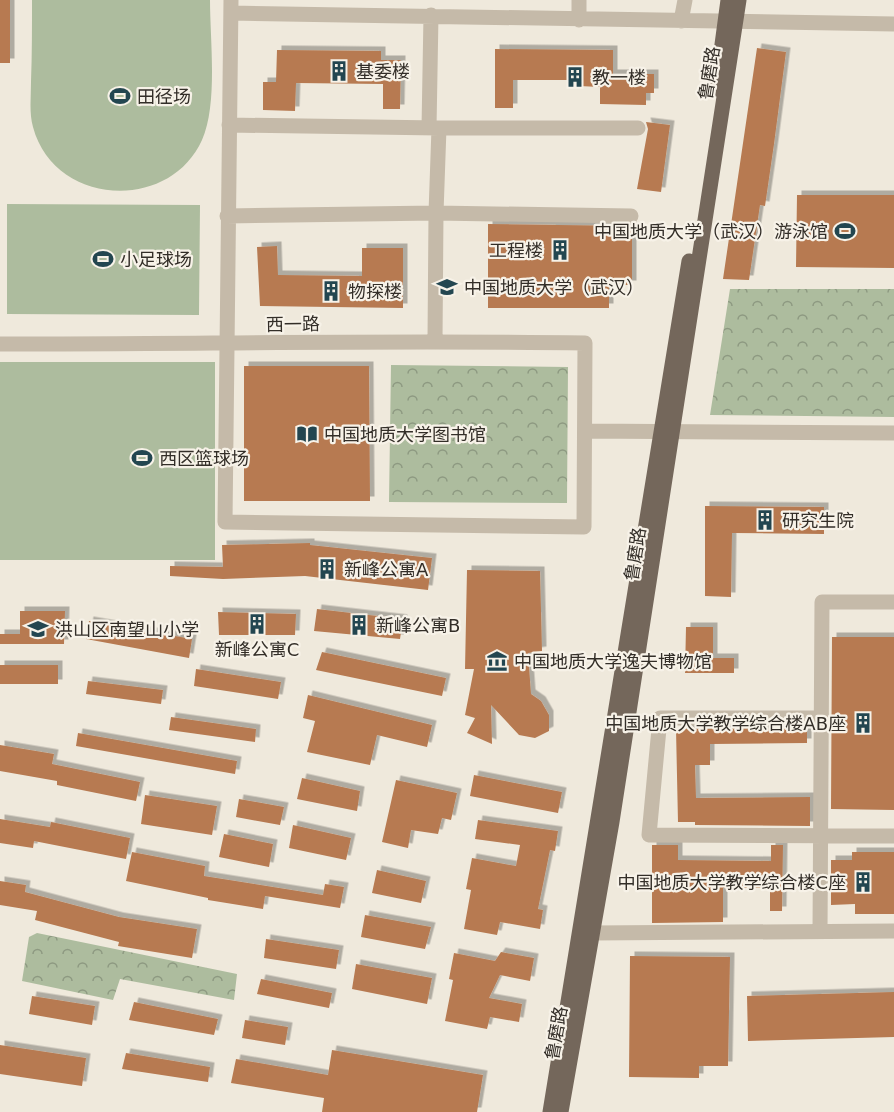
<svg xmlns="http://www.w3.org/2000/svg" width="894" height="1112" viewBox="0 0 894 1112" font-family="'DejaVu Sans','Noto Sans SC',sans-serif">
	<style>
		.grass { fill: #adbc9e }
		.forest { fill: url(#forest-crowns) }
		.building { fill: #b77a51; filter: url(#shadow) }
		.lines { fill: none; stroke-linecap: round; stroke-linejoin: round }
		.minor { stroke: #c5baa9; stroke-width: 15 }
		.major { stroke: #74675b; stroke-width: 15 }
		.labels { text-anchor: middle; dominant-baseline: central; stroke-width: 4.5; stroke-linejoin: round; paint-order: stroke }
		.poi-label { font-size: 18px; fill: #332e28; stroke: #f7f2e8; text-anchor: start }
		.street-label { font-size: 18px; fill: #332e28; stroke: #f7f2e8 }
	</style>
	<defs>
		<pattern id="forest-crowns" width="20" height="18" patternUnits="userSpaceOnUse" patternTransform="scale(1.5)"><rect width="20" height="18" fill="#adbc9e"/><path d="M2 6a3 3 0 1 1 6 0M12 15a3 3 0 1 1 6 0" fill="none" stroke="#8d9981"/></pattern>
		<filter id="shadow"><feDropShadow dx="4.5" dy="-4.5" stdDeviation="0" flood-color="#0004"/></filter>
	</defs>
	<rect width="100%" height="100%" fill="#efe9dc"/>
	<path class="grass" d="M32,0H210C210,40 218,104 202,140C169,213 54,206 33,127C29,113 31,97 31,82C32,55 32,27 32,0Z
		M7,204L200,205L199,315L7,314Z
		M0,362H215V560H0Z"/>
	<path class="forest" d="M730,289H894V417L710,415Z
		M391,365L568,367L567,503L389,502Z
		M37,933L237,974L234,1000L120,979L113,1000L22,981L29,937Z"/>
	<path class="building" d="M0,0H10V63H0Z
		M757,48L786,52L774,144L765,206L760,205L749,280L723,279Z
		M495,49L613,50V74H654V93H646V105L600,104V87L579,86V80H513V108H495Z
		M277,50L381,51V60H401L400,109H383V84L296,83L295,111L263,110V82H276Z
		M646,122L670,125L661,192L637,189L648,129Z
		M797,195H894V268L796,267Z
		M488,224L632,226V285H609V308H488Z
		M277,246L278,275L362,276V248H403V308L260,306L257,247Z
		M244,366H369L370,501H244Z
		M705,506L824,507V534L732,533L731,597L705,596Z
		M310,543V545L432,558L428,590L305,576L223,579L170,576V566L223,567L222,545Z
		M467,570L540,571L542,651L528,653L531,694L541,701L549,715V731L535,738L519,735L491,705L492,744L467,733L475,718L465,715L474,669H465Z
		M317,609L403,619L400,639L314,631Z
		M20,611H65L64,644H0V634H20Z
		M218,612L296,614L295,635H219Z
		M89,621L192,639L189,658L86,639Z
		M686,627H713V658H734V673H685Z
		M832,637H894V810L831,809Z
		M322,652L446,678L442,696L316,670Z
		M0,665H58V684H0Z
		M196,669L281,682L278,699L194,686Z
		M88,681L163,690L161,704L86,694Z
		M308,695L432,725L427,747L377,735L370,765L307,752L315,721L303,718Z
		M171,717L256,729L255,742L169,730Z
		M807,728V743L710,744V765H695L696,798L810,797V826L695,825V822H678L676,729Z
		M78,733L237,761L235,774L76,746Z
		M0,745L54,754L52,764L140,782L136,801L57,785V781L0,771Z
		M474,775L562,792L558,813L470,796Z
		M302,778L360,791L357,811L297,799Z
		M396,780L457,793L451,820L442,818L438,834L411,830L408,848L382,842Z
		M145,795L217,806L212,835L141,824Z
		M239,799L284,807L280,825L236,817Z
		M0,819L50,827L51,822L130,838L126,859L34,841L33,848L0,843Z
		M478,820L558,831L555,851L550,850L538,909L543,910L540,929L500,922L497,935L464,929L471,890L466,889L472,858L516,866L520,845L475,839Z
		M293,825L351,838L346,860L289,848Z
		M224,834L273,844L269,867L219,857Z
		M652,845H678V860L771,861V845H783L782,911H770V888H723V922L652,923Z
		M132,852L205,866L204,876L323,895L325,884L344,887L340,908L265,896L263,909L208,900V898L126,881Z
		M852,852H894V914H855V904L831,905V860H852Z
		M377,870L426,881L421,903L372,893Z
		M0,881L26,885L25,892L119,917L197,929L192,958L118,946L119,942L35,920L37,911L0,905Z
		M365,915L431,927L425,949L361,937Z
		M266,939L339,950L336,969L264,958Z
		M501,952L534,958L530,981L500,975L489,998L522,1004L519,1022L490,1017L487,1029L445,1021L453,980L449,979L454,953L495,961Z
		M630,956L730,957L728,1066H699V1078L629,1077Z
		M356,964L432,978L427,1004L352,989Z
		M261,979L332,993L329,1008L257,994Z
		M894,992V1037L748,1041L747,996Z
		M32,996L95,1006L92,1025L29,1014Z
		M134,1002L218,1019L214,1035L129,1020Z
		M245,1020L288,1027L285,1045L242,1038Z
		M0,1045L86,1058L82,1086L0,1074Z
		M332,1050L483,1075L477,1112H322L324,1098L231,1083L236,1059L328,1075Z
		M126,1053L210,1067L208,1082L122,1069Z"/>
	<g class="lines">
		<path class="minor" d="M231,13L894,24
			M579,20V0
			M681,21L685,0
			M229,125L439,128L436,213L631,216
			M429,128L431,15
			M439,128H638
			M227,216L436,213L435,341
			M0,344C195,344 390,340 585,343L584,527L225,522C226,348 228,174 231,0
			M585,431L894,433
			M821,718H660L649,835L894,836
			M820,931L822,602H894
			M593,933L894,931"/>
		<path class="major" d="M716,89L728,0
			M550,1112L689,261
			M561,1112L612,822L739,0"/>
	</g>
	<defs>
		<g id="building-bare" transform="scale(1.62)"><path d="M-4-6H4V6H1V3H-1V6H-4ZM-2.5-4.3h1.7v1.8h-1.7ZM.8-4.3h1.7v1.8H.8ZM-2.5-1h1.7V.8h-1.7ZM.8-1h1.7V.8H.8Z" fill="#234650" stroke="#f7f2e8" stroke-width="2.5" paint-order="stroke"/></g>
		<g id="stadium-bare" transform="scale(1.62)"><path d="M0-5a6.5 5 0 1 0 0 10a6.5 5 0 1 0 0-10ZM-3.5-1.8h7v3.6h-7Z" fill="#234650" stroke="#f7f2e8" stroke-width="2.5" paint-order="stroke"/></g>
		<g id="university-bare" transform="scale(1.62)"><path d="M0-5L7-2L0 1L-7-2ZM-4 1L0 2.5L4 1V4Q0 6-4 4Z" fill="#234650" stroke="#f7f2e8" stroke-width="2.5" paint-order="stroke"/></g>
		<g id="library-bare" transform="scale(1.62)"><path d="M-6-4Q-3-5.5-.7-3.5V5Q-3 3-6 4ZM6-4Q3-5.5 .7-3.5V5Q3 3 6 4Z" fill="#234650" stroke="#f7f2e8" stroke-width="2.5" paint-order="stroke"/></g>
		<g id="school-bare" transform="scale(1.62)"><path d="M0-5L7-2L0 1L-7-2ZM-4 1L0 2.5L4 1V4Q0 6-4 4Z" fill="#234650" stroke="#f7f2e8" stroke-width="2.5" paint-order="stroke"/></g>
		<g id="museum-bare" transform="scale(1.62)"><path d="M0-6L6-3V-2H-6V-3ZM-5-1h2V3h-2ZM-1-1h2V3h-2ZM3-1h2V3H3ZM-6 4H6V6H-6Z" fill="#234650" stroke="#f7f2e8" stroke-width="2.5" paint-order="stroke"/></g>
	</defs>
	<g fill-rule="evenodd">
		<use href="#building-bare" x="339" y="71"/>
		<use href="#building-bare" x="575" y="77"/>
		<use href="#stadium-bare" x="120" y="96"/>
		<use href="#stadium-bare" x="845" y="231"/>
		<use href="#building-bare" x="560" y="250"/>
		<use href="#stadium-bare" x="103" y="259"/>
		<use href="#university-bare" x="447" y="287"/>
		<use href="#building-bare" x="331" y="291"/>
		<use href="#library-bare" x="307" y="434"/>
		<use href="#stadium-bare" x="142" y="458"/>
		<use href="#building-bare" x="765" y="520"/>
		<use href="#building-bare" x="327" y="569"/>
		<use href="#building-bare" x="257" y="624"/>
		<use href="#building-bare" x="359" y="625"/>
		<use href="#school-bare" x="38" y="629"/>
		<use href="#museum-bare" x="497" y="661"/>
		<use href="#building-bare" x="863" y="723"/>
		<use href="#building-bare" x="863" y="882"/>
	</g>
	<g class="labels">
		<g class="poi-label">
			<text x="356" y="71">基委楼</text>
			<text x="592" y="77">教一楼</text>
			<text x="137" y="96">田径场</text>
			<text x="828" y="231" text-anchor="end">中国地质大学（武汉）游泳馆</text>
			<text x="543" y="250" text-anchor="end">工程楼</text>
			<text x="120" y="259">小足球场</text>
			<text x="464" y="287">中国地质大学（武汉）</text>
			<text x="348" y="291">物探楼</text>
			<text x="324" y="434">中国地质大学图书馆</text>
			<text x="159" y="458">西区篮球场</text>
			<text x="782" y="520">研究生院</text>
			<text x="344" y="569">新峰公寓A</text>
			<text x="376" y="625">新峰公寓B</text>
			<text x="55" y="629">洪山区南望山小学</text>
			<text x="257" y="649" text-anchor="middle">新峰公寓C</text>
			<text x="514" y="661">中国地质大学逸夫博物馆</text>
			<text x="846" y="723" text-anchor="end">中国地质大学教学综合楼AB座</text>
			<text x="846" y="882" text-anchor="end">中国地质大学教学综合楼C座</text>
		</g>
		<g class="street-label">
			<text transform="translate(709 73) rotate(-81)">鲁磨路</text>
			<text transform="translate(293 324) rotate(-1)">西一路</text>
			<text transform="translate(635 554) rotate(-81)">鲁磨路</text>
			<text transform="translate(556 1033) rotate(-80)">鲁磨路</text>
		</g>
	</g>
</svg>
